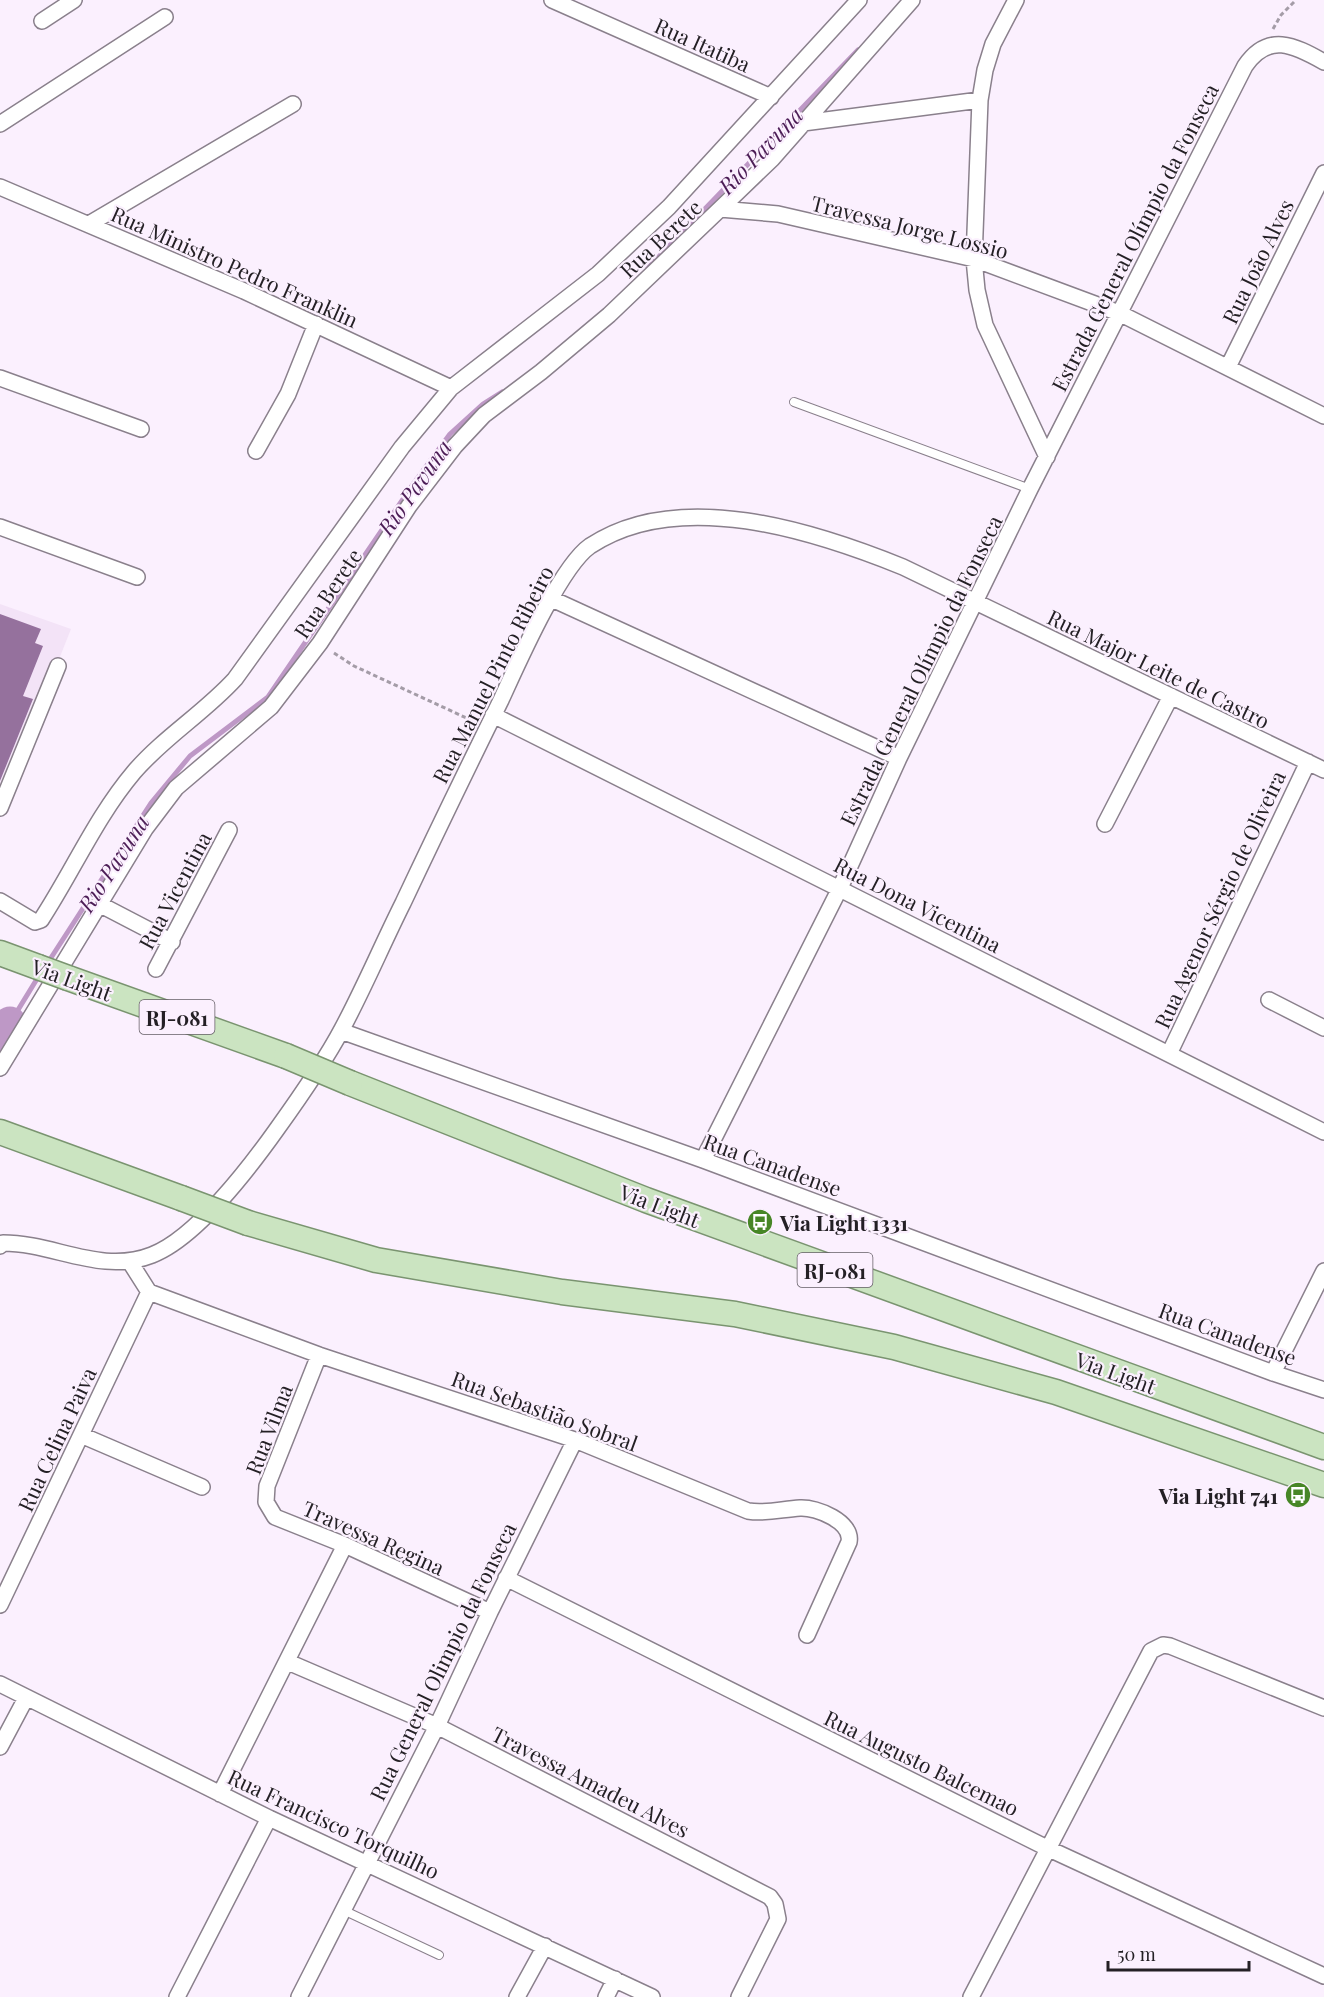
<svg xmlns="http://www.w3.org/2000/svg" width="1324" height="1997" viewBox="0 0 1324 1997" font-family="'Playfair Display',serif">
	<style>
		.built { fill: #f3e3f7 }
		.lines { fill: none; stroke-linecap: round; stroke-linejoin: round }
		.stream { stroke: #be98c6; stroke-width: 5 }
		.river { stroke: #be98c6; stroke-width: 33 }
		.building { fill: #95719d }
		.service-casing { stroke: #8a808c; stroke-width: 10 }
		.minor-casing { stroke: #8a808c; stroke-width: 18 }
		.primary-casing { stroke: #7a9470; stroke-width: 27 }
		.path { stroke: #a49ca7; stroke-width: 3; stroke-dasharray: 4.5 3; stroke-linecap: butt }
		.service { stroke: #fff; stroke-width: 8 }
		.minor { stroke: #fff; stroke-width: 15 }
		.primary { stroke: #cbe4c1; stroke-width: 24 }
		.primary-bridge-casing { stroke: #7a9470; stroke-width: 27; stroke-linecap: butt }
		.primary-bridge { stroke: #cbe4c1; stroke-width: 24 }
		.labels { text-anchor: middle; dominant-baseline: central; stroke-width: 4.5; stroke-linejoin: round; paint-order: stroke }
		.shield { fill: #fbf0fe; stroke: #645e66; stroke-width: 1.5 }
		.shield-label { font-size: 20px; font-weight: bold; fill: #242025 }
		.street-label { font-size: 21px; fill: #242025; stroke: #fbf0fe }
		.poi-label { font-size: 21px; font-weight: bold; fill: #242025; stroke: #fbf0fe; text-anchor: start }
		.water-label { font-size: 22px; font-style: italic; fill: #4c1d56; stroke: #fbf0fe }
	</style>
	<rect width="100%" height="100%" fill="#fbf0fe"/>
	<path class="built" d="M0,604L71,629L0,808Z"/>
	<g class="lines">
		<path class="stream" d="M648,268L858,50
			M47,964L151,803L190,756L268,697L414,483L450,434L483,404L502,392
			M10,1023L40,974"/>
		<path class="river" d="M0,1038L10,1023"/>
	</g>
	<path class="building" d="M0,614L41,629L35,643L43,646L23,696L33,699L0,781Z"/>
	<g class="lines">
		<g class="service-casing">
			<path id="service" d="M794,402L1030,489
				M343,1910L439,1955"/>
		</g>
		<g class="minor-casing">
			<path id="minor" d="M552,0L771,97
				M1016,0L993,44L985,70L980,100L974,259L977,290L985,325L1047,457
				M42,21L74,0
				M803,123L980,100
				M0,124L165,17
				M0,187L244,291L451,388
				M720,209L778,214L974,259L1119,313L1324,416
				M89,224L293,104
				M1228,367L1324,173
				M0,378L141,429
				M256,451L288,394L316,324
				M0,527L137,577
				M552,599L899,758
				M493,715L1324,1132
				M0,808L58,666
				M1105,824L1171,696
				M0,901L35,922L41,920C73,871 96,817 134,772C164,737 204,713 235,679L402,447L451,388L598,274L669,207L859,0
				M99,904L172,942
				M156,969L229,830
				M1269,1000L1324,1028
				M341,1031L703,1160L1273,1373L1324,1390
				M1169,1054L1308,762
				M0,1068L145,829L176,788L271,707L320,643L409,506L455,446L484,415L541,372L609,315L720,209L772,159L912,0
				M703,1160L840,888L899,758L1030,489L1245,66C1268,32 1294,45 1324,62
				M0,1246L3,1243C54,1243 101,1275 152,1255C196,1238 250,1167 277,1129C300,1097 324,1063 342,1029C364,988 382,945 403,903C435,835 468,767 501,700C518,663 560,567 590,546C679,487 814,531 903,567L1324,770
				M130,1262L149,1292L319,1355L575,1440L748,1511C767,1514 782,1509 800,1508C817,1507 853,1522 849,1542L807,1635
				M319,1355L267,1486L266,1502L275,1517L345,1545L490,1612
				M1273,1373L1324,1271
				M81,1435L202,1487
				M506,1578L1047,1848L1324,1976
				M0,1605L149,1292
				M288,1662L437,1726L770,1897L775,1904L778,1919L739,1997
				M0,1684L269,1818L652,1997
				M0,1747L26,1698
				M220,1794L345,1545
				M177,1997L269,1818
				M299,1997L437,1726L490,1612L575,1440
				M517,1997L545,1946
				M606,1997L615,1979
				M971,1997L1151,1651L1163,1645L1170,1646L1324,1708"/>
		</g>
		<g class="primary-casing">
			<path id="primary" d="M0,953L38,967
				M68,978L286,1056
				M350,1083L646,1200L1324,1447
				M0,1132L181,1198
				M248,1223L376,1260L562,1292L735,1314L894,1347L1056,1392L1324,1485"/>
		</g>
		<path class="path" d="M1273,29L1281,15L1296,0
			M334,653L354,666L473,721"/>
		<use href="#service" class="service"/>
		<use href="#minor" class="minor"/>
		<use href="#primary" class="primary"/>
		<g class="primary-bridge-casing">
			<path id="primary-bridge" d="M38,967L68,978
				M286,1056L350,1083
				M181,1198L248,1223"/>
		</g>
		<use href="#primary-bridge" class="primary-bridge"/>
	</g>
	<defs>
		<g id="bus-disc" transform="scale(1.35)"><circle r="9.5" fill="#478626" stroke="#fbf0fe"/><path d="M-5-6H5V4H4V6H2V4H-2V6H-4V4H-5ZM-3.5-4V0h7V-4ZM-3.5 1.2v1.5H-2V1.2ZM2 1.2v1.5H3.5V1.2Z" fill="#fff"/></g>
	</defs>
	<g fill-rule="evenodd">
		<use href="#bus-disc" x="760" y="1222"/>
		<use href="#bus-disc" x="1298" y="1495"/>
	</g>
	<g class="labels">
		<g class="shield">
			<rect x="139.5" y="1000" width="75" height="34" rx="4.5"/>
			<rect x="797.5" y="1253" width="75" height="34" rx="4.5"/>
		</g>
		<g class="shield-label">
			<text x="177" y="1017">RJ-081</text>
			<text x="835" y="1270">RJ-081</text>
		</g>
		<g class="street-label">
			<text transform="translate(703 44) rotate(24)">Rua Itatiba</text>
			<text transform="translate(910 226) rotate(14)">Travessa Jorge Lossio</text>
			<text transform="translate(1134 237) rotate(-63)">Estrada General Olímpio da Fonseca</text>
			<text transform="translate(660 238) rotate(-43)">Rua Berete</text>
			<text transform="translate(1257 261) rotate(-64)">Rua João Alves</text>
			<text transform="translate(235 266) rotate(24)">Rua Ministro Pedro Franklin</text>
			<text transform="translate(327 593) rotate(-56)">Rua Berete</text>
			<text transform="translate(1159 668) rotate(26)">Rua Major Leite de Castro</text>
			<text transform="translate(920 670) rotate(-64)">Estrada General Olímpio da Fonseca</text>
			<text transform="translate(492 674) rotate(-63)">Rua Manuel Pinto Ribeiro</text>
			<text transform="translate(174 890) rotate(-62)">Rua Vicentina</text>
			<text transform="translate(1219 899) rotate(-65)">Rua Agenor Sérgio de Oliveira</text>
			<text transform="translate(918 904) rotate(27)">Rua Dona Vicentina</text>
			<text transform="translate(72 979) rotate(20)">Via Light</text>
			<text transform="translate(773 1164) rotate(20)">Rua Canadense</text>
			<text transform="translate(660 1205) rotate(21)">Via Light</text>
			<text transform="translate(1228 1333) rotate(20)">Rua Canadense</text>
			<text transform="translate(1116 1372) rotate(20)">Via Light</text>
			<text transform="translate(545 1410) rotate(20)">Rua Sebastião Sobral</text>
			<text transform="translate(268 1429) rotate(-69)">Rua Vilma</text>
			<text transform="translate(56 1439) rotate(-65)">Rua Celina Paiva</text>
			<text transform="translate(374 1537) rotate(24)">Travessa Regina</text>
			<text transform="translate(442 1661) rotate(-64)">Rua General Olimpio da Fonseca</text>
			<text transform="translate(922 1762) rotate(26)">Rua Augusto Balcemao</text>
			<text transform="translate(591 1781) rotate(27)">Travessa Amadeu Alves</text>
			<text transform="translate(334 1823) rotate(25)">Rua Francisco Torquilho</text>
		</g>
		<g class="poi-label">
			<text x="780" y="1222">Via Light 1331</text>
			<text x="1278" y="1495" text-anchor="end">Via Light 741</text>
		</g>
		<g class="water-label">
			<text transform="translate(760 150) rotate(-46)">Rio Pavuna</text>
			<text transform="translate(414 487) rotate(-55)">Rio Pavuna</text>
			<text transform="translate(113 863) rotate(-57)">Rio Pavuna</text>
		</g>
	</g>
	<path d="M1108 1961v9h141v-9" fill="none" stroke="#242025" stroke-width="3"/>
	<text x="1117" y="1961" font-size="18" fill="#242025" stroke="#fbf0fe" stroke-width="4.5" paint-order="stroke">50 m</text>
</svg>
